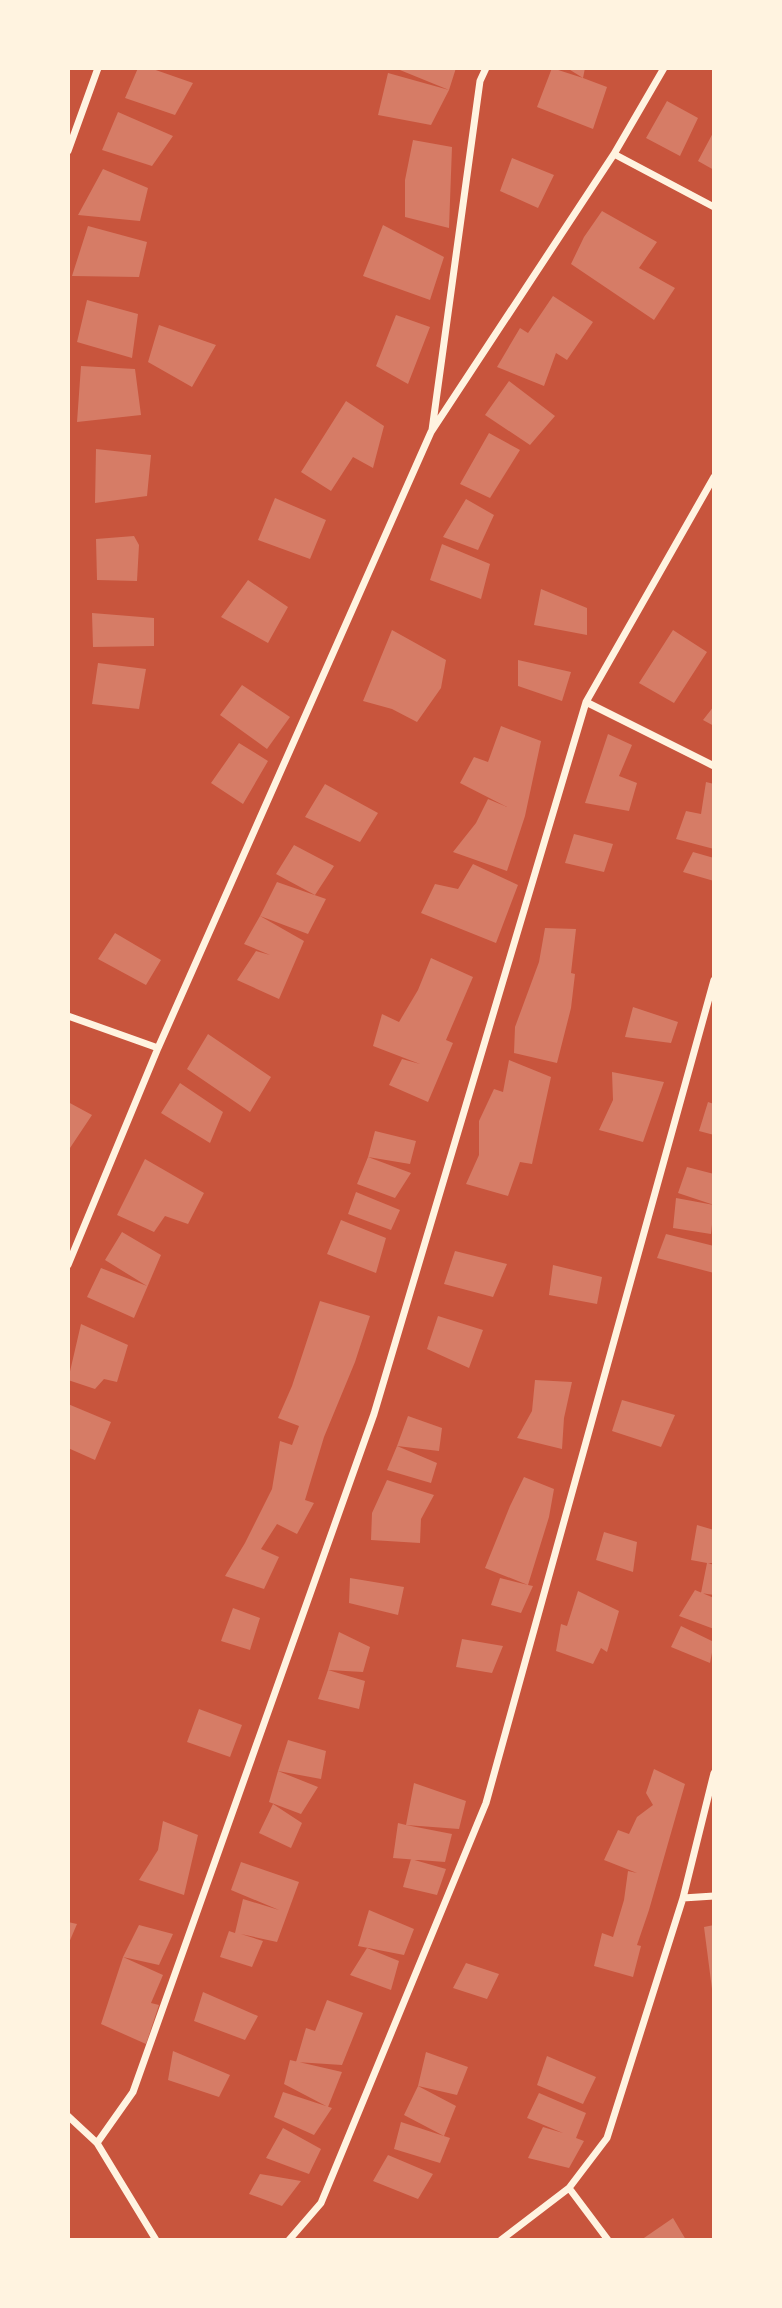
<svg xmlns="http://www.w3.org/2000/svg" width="782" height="2308" viewBox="0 0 782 2308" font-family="Georgia,serif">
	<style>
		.building { fill: #d67c66 }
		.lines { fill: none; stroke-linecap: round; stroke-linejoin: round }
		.minor { stroke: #fff3e0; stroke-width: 7 }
	</style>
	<rect width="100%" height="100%" fill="#c8553d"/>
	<path class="building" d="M138,68H150L193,83L175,115L125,98Z
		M395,68H456L449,90L431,125L378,115L388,73L449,90Z
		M552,68L583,78L567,68H585L583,78L607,87L593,129L537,107Z
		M667,101L698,118L680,156L646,138Z
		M118,112L173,136L152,166L102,150Z
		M714,131V170L698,161Z
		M413,140L452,147L449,228L405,217V180Z
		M512,158L554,175L538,208L500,191Z
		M103,169L148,188L140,221L78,215Z
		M602,211L657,242L639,268L675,288L654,320L571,264L584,237Z
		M383,225L444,257L430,300L363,276Z
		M88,226L147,242L139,277L72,276Z
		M553,296L593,322L567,360L556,353L544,386L497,367L520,328L528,333Z
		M87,300L138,314L132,358L77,342Z
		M396,315L430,327L408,384L376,366Z
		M159,325L216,345L192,387L148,362Z
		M81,366L135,369L141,415L77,422Z
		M509,381L555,416L530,445L485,415Z
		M346,401L384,426L373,468L353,457L331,491L301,472Z
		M489,433L520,450L490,498L460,484Z
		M96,449L151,455L147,496L95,503Z
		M275,498L326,520L310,559L258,540Z
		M466,499L494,515L478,550L443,537Z
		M134,536L139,545L137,581L97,580L96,539Z
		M442,544L490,564L481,599L430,580Z
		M248,580L288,607L268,643L221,617Z
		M541,589L587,608V635L534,625Z
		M92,613L154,618V646L93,647Z
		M392,630L446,660L441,688L417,722L392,709L363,701Z
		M673,630L707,652L674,703L639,683Z
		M518,660L571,672L562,701L518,686Z
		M98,663L146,669L139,709L92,704Z
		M242,685L290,717L267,749L220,715Z
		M714,706V726L703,720Z
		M501,726L541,741L525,816L507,871L453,852L476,823L488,799L507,807L460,783L474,757L488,762Z
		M608,734L632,745L619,776L637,783L629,811L585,803Z
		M239,743L268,761L243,804L211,783Z
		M706,782L714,784V849L676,839L686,811L701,814Z
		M325,784L378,813L360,842L305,817Z
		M574,834L613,844L604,872L565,863Z
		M294,845L334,866L315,895L276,874Z
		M693,852L714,858V881L683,872Z
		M473,864L518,885L496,943L421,913L435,884L458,889Z
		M277,882L326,899L308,934L260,916Z
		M260,916L304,941L279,999L237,980L256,951L270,955L244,944Z
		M545,928L576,929L571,973L575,974L571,1008L557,1063L514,1053L515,1027L539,962Z
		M115,933L161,960L146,985L98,959Z
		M431,958L473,977L446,1040L453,1043L428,1102L389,1085L402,1059L420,1064L373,1046L382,1014L399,1022L418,990Z
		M633,1007L678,1022L671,1043L625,1037Z
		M208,1034L271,1077L250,1112L187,1069Z
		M509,1060L551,1077L532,1164L520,1162L508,1196L466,1184L479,1155V1121L494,1089L503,1092Z
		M612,1072L664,1082L643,1142L599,1130L613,1100Z
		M180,1083L223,1112L210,1143L161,1113Z
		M68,1102L92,1115L68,1151Z
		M708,1102L714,1104V1135L699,1131Z
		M375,1131L416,1141L410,1164L368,1157Z
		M368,1157L411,1173L395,1198L357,1184Z
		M145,1159L204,1193L188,1224L165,1216L154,1232L117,1215Z
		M687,1167L714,1174V1205L678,1193Z
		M356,1192L400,1210L391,1230L348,1214Z
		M676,1198L714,1205L711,1234L673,1228Z
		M341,1220L386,1238L376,1273L327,1254Z
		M122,1232L161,1255L134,1318L87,1297L101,1268L147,1286L105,1260Z
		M666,1234L714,1246V1273L657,1258Z
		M455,1251L507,1264L493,1297L444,1284Z
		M553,1265L602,1277L597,1304L549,1295Z
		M320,1301L370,1316L355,1362L324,1437L305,1500L314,1503L297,1534L277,1524L261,1549L279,1557L264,1589L225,1576L245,1543L272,1489L280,1441L292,1445L299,1426L278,1418L292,1386Z
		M438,1316L483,1330L469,1368L427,1349Z
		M81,1324L128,1345L117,1382L104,1379L95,1389L68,1380Z
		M535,1380L572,1382L564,1418L562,1449L517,1438L532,1411Z
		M622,1400L675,1415L661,1447L612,1431Z
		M68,1404L111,1422L95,1460L68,1448Z
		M408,1416L442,1428L439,1451L397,1446Z
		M397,1446L437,1463L431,1483L387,1470Z
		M524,1477L554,1489L549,1517L528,1585L533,1586L521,1613L491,1605L500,1578L528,1585L485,1568L510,1506Z
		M387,1480L434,1495L421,1519L420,1543L371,1540L372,1513Z
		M697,1525L714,1530V1563H708L714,1565V1595L701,1593L707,1563L691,1560Z
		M604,1532L637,1542L633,1572L596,1560Z
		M350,1578L404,1587L398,1615L349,1603Z
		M695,1590L714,1598V1629L679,1616Z
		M578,1591L619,1611L607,1652L601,1648L593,1664L556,1651L561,1624L567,1626Z
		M233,1608L260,1618L250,1650L221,1641Z
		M681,1626L714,1642L710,1663L671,1647Z
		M339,1632L370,1647L363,1672L328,1670Z
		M462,1639L503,1646L492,1673L456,1667Z
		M328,1670L365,1681L359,1709L318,1699Z
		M199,1709L242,1725L230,1757L187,1742Z
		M288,1740L326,1751L321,1779L278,1771Z
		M654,1769L685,1784L649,1910L637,1945L641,1946L633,1977L594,1966L602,1933L613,1937L624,1900L628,1871L637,1873L604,1860L618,1830L629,1834L637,1817L653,1805L646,1793Z
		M278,1771L318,1787L301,1814L269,1802Z
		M414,1783L466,1801L459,1829L406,1825L452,1834L445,1862L393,1858L398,1823L406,1825Z
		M273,1804L302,1823L291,1848L259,1833Z
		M163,1821L198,1835L184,1895L139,1880L158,1850Z
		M411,1859L446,1869L437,1895L403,1887Z
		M241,1862L299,1882L277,1942L241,1934L263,1941L252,1967L220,1957L229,1931L235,1933L243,1899L279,1910L231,1890Z
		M369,1910L414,1929L404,1955L358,1946Z
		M68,1922L77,1924L68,1945Z
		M139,1925L173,1934L159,1965L123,1957L163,1975L151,2003L159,2005L146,2044L101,2024L123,1957Z
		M714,1925V1989H712L704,1927Z
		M367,1948L399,1961L391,1990L350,1975Z
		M466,1963L499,1974L487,1999L453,1988Z
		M203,1992L258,2016L245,2040L194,2021Z
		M327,2000L363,2013L342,2065L296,2062L306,2028L315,2031Z
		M173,2051L230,2075L219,2097L168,2080Z
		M426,2052L468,2067L457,2095L418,2086Z
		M547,2056L596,2077L583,2104L537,2085Z
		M290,2060L342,2072L328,2107L284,2084Z
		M418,2086L456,2106L444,2136L404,2115Z
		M283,2092L332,2108L314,2135L274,2117Z
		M539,2093L586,2113L576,2138L584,2141L569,2168L528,2158L543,2127L563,2133L527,2118Z
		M401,2122L450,2138L440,2163L394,2149Z
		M283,2128L321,2149L309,2174L266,2158Z
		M388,2155L433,2174L418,2199L373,2181Z
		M260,2174L301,2181L282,2206L249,2194Z
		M673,2218L686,2240H641Z"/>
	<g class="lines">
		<path class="minor" d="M68,151L98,68
			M614,154L714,207
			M432,430L480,81L486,68
			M586,702L714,766
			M68,1016L158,1048
			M68,1265L158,1048L431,432L614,154L664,68
			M683,1898L714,1896
			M68,2116L97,2143L156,2240
			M97,2143L133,2092L374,1414L586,702L714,477
			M569,2188L608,2240
			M289,2240L321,2203L486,1803L714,980
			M501,2240L569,2188L607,2138L683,1898L714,1773"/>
	</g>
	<rect width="782" height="2308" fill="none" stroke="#fff3e0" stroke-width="140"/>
</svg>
